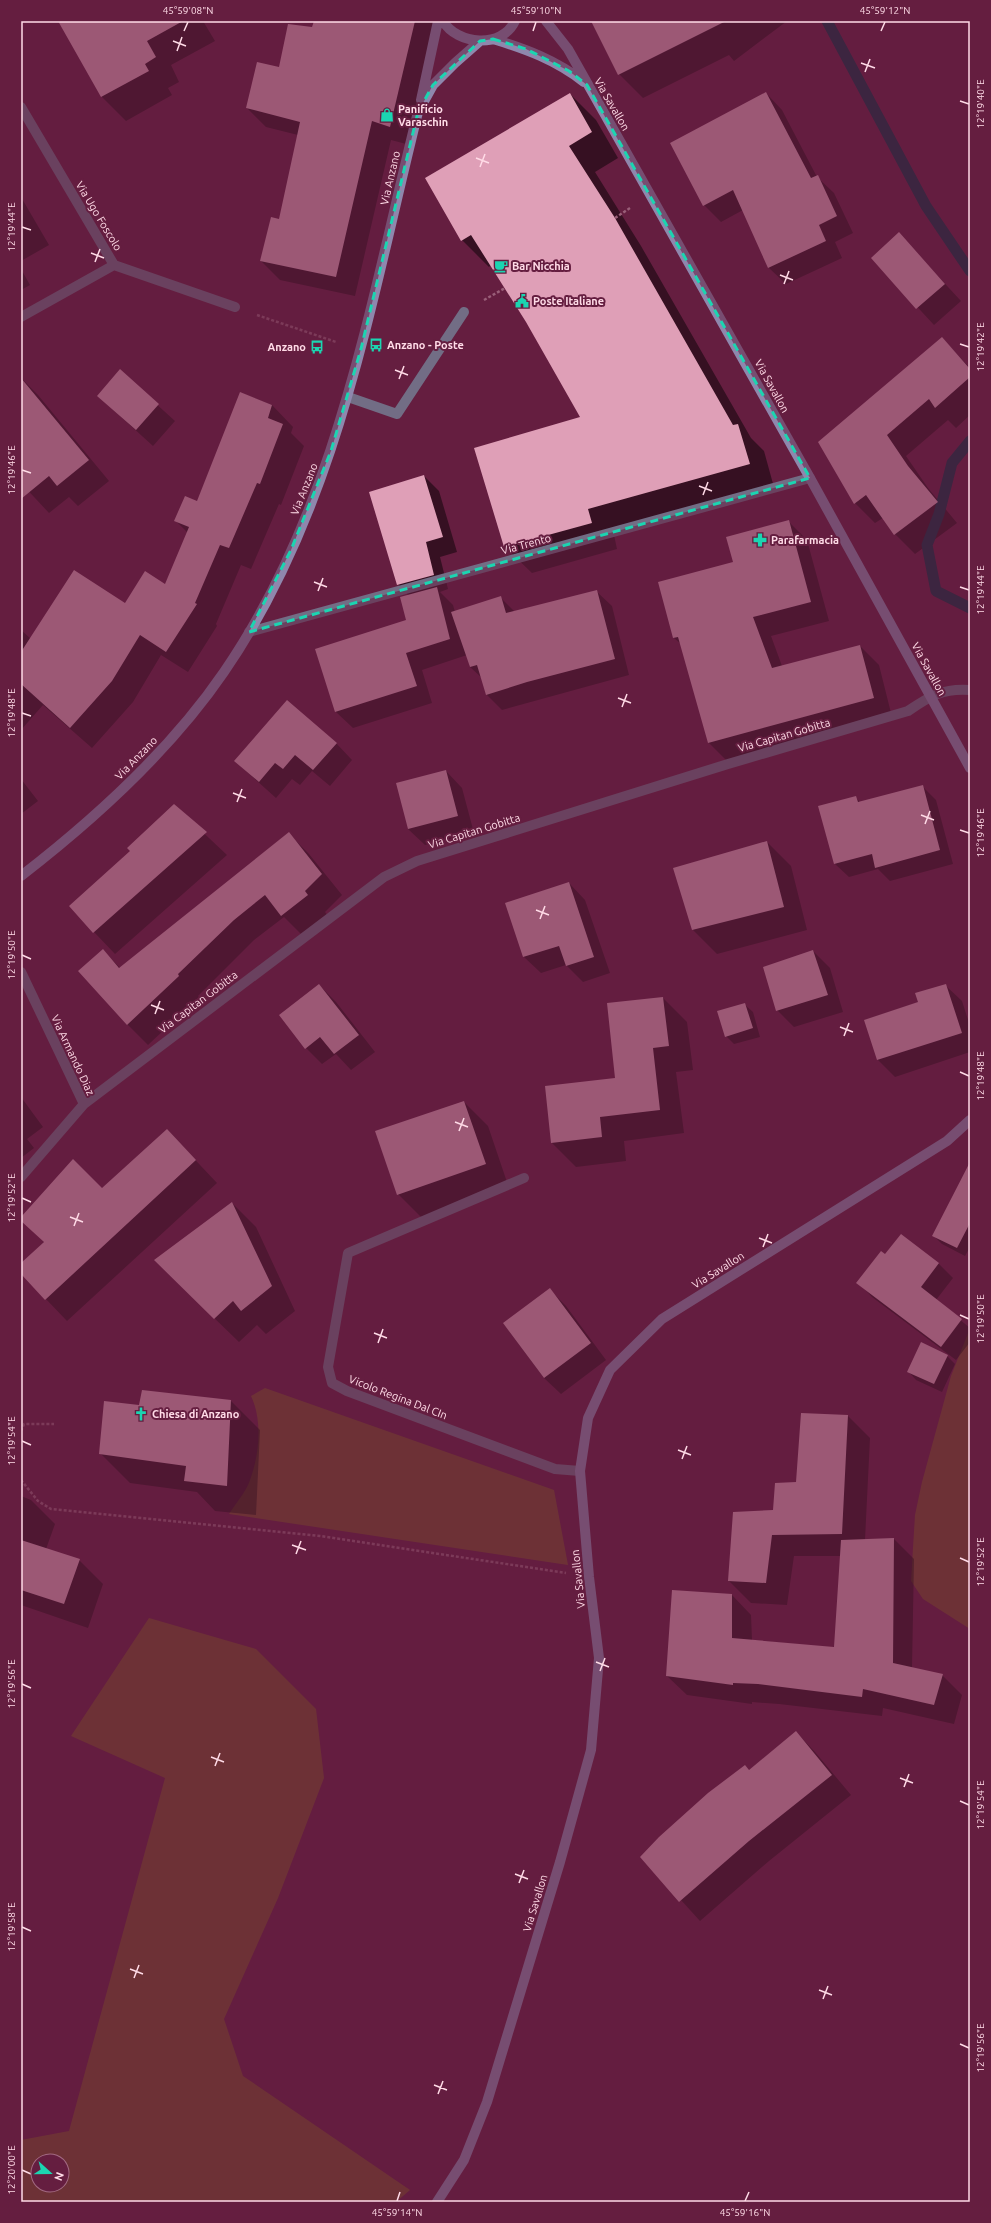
<svg xmlns="http://www.w3.org/2000/svg" width="991" height="2223" viewBox="0 0 991 2223" font-family="Ubuntu,sans-serif">
	<style>
		.green { fill: #784b2c; fill-rule: evenodd }
		.shadow { fill: #0007 }
		.lines { fill: none; stroke-linecap: round; stroke-linejoin: round }
		.stream { stroke: #0d2f40; stroke-width: 11 }
		.building { fill: #df9fb7 }
		.path { stroke: #995e78; stroke-width: 2.5; stroke-dasharray: 3 2; stroke-linecap: butt }
		.service { stroke: #726d85; stroke-width: 10 }
		.minor { stroke: #726d85; stroke-width: 10 }
		.secondary { stroke: #8f87ad; stroke-width: 10 }
		.marked { fill: none; stroke: #1bd5b1; stroke-width: 3; stroke-dasharray: 8 5; stroke-linejoin: round }
		.ticks { fill: none; stroke: #ffdbe7; stroke-width: 1.5 }
		.labels { text-anchor: middle; dominant-baseline: central; stroke-width: 4; stroke-linejoin: round; paint-order: stroke }
		.street-label { font-size: 11px; fill: #ffdbe7; stroke: #651e40 }
		.poi-label { font-size: 11px; font-weight: bold; fill: #ffdbe7; stroke: #651e40; text-anchor: start }
		.neatline { fill: none; stroke: #ffdbe7; stroke-width: 1.5 }
		.ticks-label { font-size: 10px; text-anchor: middle; fill: #ffdbe7 }
	</style>
	<rect width="100%" height="100%" fill="#651e40"/>
	<path class="green" d="M970,1328V1629L923,1599L911,1581L915,1515L922,1482L951,1376Z
		M265,1388L554,1490L568,1565L229,1514C235,1504 246,1492 250,1480C259,1455 263,1421 251,1396Z
		M149,1618L256,1649L316,1709L324,1778L278,1898L224,2019L243,2076L410,2190L396,2202H21V2140L69,2131L165,1778L71,1736ZM38,2161H62V2185H38Z"/>
	<path class="shadow" d="M60,21H203L215,41L171,65L179,82L168,88L172,95L126,121L102,97Z
		M315,21H438L410,145L391,140L355,296L280,280L261,261L280,220L298,135L266,127L247,108L313,28Z
		M592,21H787L734,61L729,55L643,98L619,74Z
		M766,93L782,110L817,177L834,193L853,233L835,242L842,258L786,284L769,268L743,210L721,222L704,205Z
		M570,94L596,120L618,158L595,172L641,246L751,438L764,451L775,491L614,535L617,549L532,573L505,547L476,448L582,418L527,322L491,265L489,267L462,240L426,178Z
		M21,197L49,245L21,261Z
		M899,234L961,301L934,325L872,258Z
		M21,269L30,285L21,290Z
		M942,338L970,368V415L956,428L948,420L906,456L928,488L957,523L915,554L895,534L883,518L875,523L855,503L820,442Z
		M120,371L175,421L153,446L98,396Z
		M21,378L38,395L109,481L78,506L69,497L49,513L21,483Z
		M241,393L272,405L293,427L291,433L304,446L281,505L279,504L251,569L241,565L216,624L217,626L188,672L161,655L133,702L92,748L43,705L21,730V630L31,639L125,604L165,585L188,533L175,520L197,502Z
		M424,476L439,491L457,552L440,557L448,589L440,592L453,605L455,612L501,598L515,612L596,591L612,606L629,675L502,710L486,694L482,678L470,667L467,655L422,670L432,703L353,728L336,712L317,650L408,621L409,596L398,584Z
		M788,521L807,540L829,621L771,636L782,666L860,646L879,665L892,717L728,762L709,743L681,644L674,638L659,583L734,563Z
		M336,743L352,760L330,786L312,771L300,785L292,779L276,798L235,761Z
		M446,771L462,788L474,833L425,845L408,829Z
		M21,779L38,801L21,814Z
		M922,786L936,800L953,864L890,881L878,869L849,877L835,864L855,797L861,803Z
		M174,805L227,855L115,954L94,932L131,851Z
		M289,834L309,854L342,895L325,912L328,916L303,936L284,917L254,940L198,996L199,997L148,1045L127,1024L103,950L120,968Z
		M767,842L791,866L807,930L717,954L693,930Z
		M569,883L585,900L610,973L583,982L566,965L541,973L524,957L506,904Z
		M813,951L830,968L843,1012L794,1027L777,1010Z
		M319,985L336,1002L375,1052L351,1070L336,1054L322,1064L306,1048Z
		M945,985L962,1001L970,1026V1052L895,1077L878,1060L865,1020L919,1002Z
		M663,998L687,1022L693,1070L676,1072L684,1133L624,1141L626,1161L576,1167L552,1143L616,1079Z
		M744,1004L753,1012L760,1037L734,1044L726,1036Z
		M21,1097L43,1127L27,1139L34,1148L21,1158Z
		M464,1102L488,1126L509,1188L422,1218L398,1194Z
		M167,1130L217,1183L67,1321L21,1273V1264L44,1242L21,1218L102,1189Z
		M970,1181V1247L965,1256L942,1244L933,1235Z
		M232,1203L256,1227L295,1311L266,1334L257,1325L239,1342L179,1284Z
		M901,1236L939,1264L953,1278L936,1300L970,1328V1342L956,1360L872,1297L858,1282L886,1256Z
		M550,1290L566,1306L606,1360L561,1394L544,1378L504,1324Z
		M947,1356L955,1364L942,1392L916,1380L908,1371Z
		M230,1400L260,1430L256,1515L215,1511L197,1492L130,1483L100,1453L140,1406Z
		M848,1416L870,1438L865,1540L894,1539L914,1559L912,1668L942,1675L962,1695L954,1724L883,1708L882,1716L779,1704L752,1702V1704L687,1695L667,1676L732,1595L751,1615L752,1640L835,1648L841,1556H794L787,1605L751,1603L729,1581L774,1511Z
		M21,1496L31,1500L55,1524L46,1549L79,1560L103,1584L88,1628L21,1605Z
		M796,1732L815,1752L851,1795L769,1861L700,1921L642,1857Z"/>
	<g class="lines">
		<path class="stream" d="M827,21L926,206L970,271
			M970,441L952,463L939,514L927,545L936,591L970,608"/>
	</g>
	<path class="building" d="M58,21H183L147,41L156,57L145,64L149,71L101,97Z
		M314,21H415L390,127L372,121L336,277L260,261L271,217L279,219L300,122L246,108L257,62L279,67L288,24L312,27Z
		M591,21H726L618,75Z
		M766,92L811,178L818,175L837,216L819,225L826,241L768,268L733,190L703,206L670,143Z
		M570,93L592,132L569,146L615,218L733,425L738,424L750,464L588,509L592,523L504,547L474,448L580,417L526,322L471,235L461,241L425,178Z
		M899,232L945,284L916,309L871,258Z
		M942,337L970,369V377L935,408L929,399L887,435L908,466L938,502L894,535L866,495L854,504L818,442Z
		M120,369L159,404L136,430L97,396Z
		M21,378L89,460L57,486L49,476L21,499Z
		M240,392L272,405L268,418L283,424L260,484L257,483L229,548L220,545L195,603L197,604L166,652L140,635L112,681L70,728L21,684V652L74,570L125,603L145,571L165,584L189,527L174,521L185,496L197,501Z
		M424,475L443,537L426,542L434,575L397,585L369,492Z
		M789,520L811,602L753,617L772,668L860,645L874,698L708,743L678,637L673,638L658,582L733,562L726,537Z
		M437,587L450,639L406,653L417,686L335,712L315,649L406,620L400,597Z
		M597,590L615,659L527,682L486,695L477,665L470,667L451,612L501,596L506,613Z
		M287,700L337,743L313,770L295,755L283,769L275,763L259,782L234,761Z
		M446,770L458,816L408,829L396,783Z
		M923,785L940,850L875,868L872,854L834,864L818,806L856,796L858,802Z
		M174,804L207,832L93,933L69,906L130,851L127,848Z
		M289,832L322,874L305,891L308,895L281,916L265,895L234,920L178,974L179,976L127,1025L78,971L103,949L119,968Z
		M767,841L784,907L692,930L673,868Z
		M569,882L594,957L566,966L559,946L523,957L505,903Z
		M813,950L828,995L776,1011L763,967Z
		M319,984L359,1035L334,1054L320,1037L305,1049L279,1015Z
		M946,984L962,1033L877,1060L864,1020L918,1002L915,993Z
		M663,997L669,1046L653,1048L660,1110L600,1117L602,1137L551,1143L545,1086L615,1078L607,1003Z
		M745,1003L753,1028L725,1037L717,1011Z
		M464,1101L486,1164L397,1195L375,1131Z
		M167,1129L196,1160L45,1300L21,1274V1263L44,1242L21,1221V1217L73,1159L102,1188Z
		M970,1162V1223L957,1248L932,1236Z
		M232,1202L272,1286L241,1311L233,1301L214,1319L154,1260Z
		M901,1234L939,1263L921,1287L962,1319L941,1347L856,1283L881,1251L885,1254Z
		M550,1288L591,1343L544,1378L503,1323Z
		M921,1342L948,1355L934,1384L907,1372Z
		M142,1390L231,1400L227,1486L184,1481L186,1466L99,1454L104,1401L139,1405Z
		M801,1413L848,1415L842,1534L772,1535L766,1583L728,1581L733,1512L773,1510L775,1483L796,1482Z
		M894,1538L893,1663L943,1674L934,1705L863,1689L862,1697L758,1684L733,1683V1685L666,1676L672,1590L732,1594V1638L834,1647L841,1540Z
		M21,1540L80,1559L64,1604L21,1590Z
		M796,1731L832,1775L749,1841L679,1902L640,1857L659,1837L708,1793L745,1765L749,1770Z"/>
	<g class="lines">
		<path class="path" d="M615,218L630,208
			M484,300L505,288
			M257,315L336,342
			M21,1431L24,1424H54
			M21,1480L38,1501L51,1509L320,1536L566,1573"/>
		<path class="service" d="M348,397L397,414L464,312"/>
		<path class="minor" d="M21,107L114,265L21,317
			M114,265L235,307
			M249,632L810,478
			M21,972L84,1104L21,1177
			M84,1104L384,877L417,861L728,764L908,711C930,696 943,688 970,690
			M524,1178L348,1253L328,1367L332,1383L347,1391L555,1469L580,1471"/>
		<path class="secondary" d="M443,21C457,45 502,49 515,21
			M546,21L568,49L810,478L970,768
			M493,39C526,49 556,60 584,82
			M421,100L438,21
			M21,876C96,818 170,751 224,672C338,506 370,303 418,112L433,85L455,63L480,41
			M437,2202L464,2160L487,2102L560,1862L591,1750L599,1658L589,1577L580,1471L588,1418L610,1370L662,1319L947,1141L970,1120"/>
	</g>
	<path d="M0 0H991V2223H0ZM493,39L526,49L569,71L587,85L810,478L249,632L291,550L331,451L361,349L418,112L433,85L480,41Z" fill="#651e40" fill-opacity=".55" fill-rule="evenodd"/>
	<path class="marked" d="M493,39L526,49L569,71L587,85L810,478L249,632L291,550L331,451L361,349L418,112L433,85L480,41Z"/>
	<path class="ticks" d="M184,31L188,22M533,31L536,22M881,31L885,22M173,41L186,46M177,51L182,37M861,63L875,68M865,72L870,59M960,101L969,104M476,158L489,163M480,167L485,154M22,227L31,230M91,253L104,258M95,262L100,249M780,275L793,280M784,284L789,271M960,344L969,347M395,370L408,375M399,379L404,366M22,470L31,473M699,486L712,491M703,495L708,482M314,582L327,587M960,587L969,590M318,591L323,578M618,698L631,703M622,707L627,694M22,713L31,716M233,793L246,798M237,802L242,789M921,815L934,820M925,824L930,811M960,830L969,833M536,910L549,915M540,919L545,906M22,955L31,959M151,1005L164,1010M155,1014L160,1001M840,1027L853,1032M844,1036L849,1023M960,1072L969,1076M455,1122L468,1127M459,1131L464,1118M22,1198L31,1202M70,1217L83,1222M74,1226L79,1213M759,1238L772,1243M763,1247L768,1234M960,1315L969,1319M374,1333L387,1338M378,1343L383,1329M22,1441L31,1445M678,1450L691,1455M682,1459L687,1446M292,1545L306,1550M296,1554L301,1541M960,1558L969,1562M596,1662L609,1667M600,1671L605,1658M22,1684L31,1688M211,1757L224,1762M215,1766L220,1753M900,1778L913,1783M904,1787L909,1774M960,1801L969,1805M515,1874L528,1879M519,1883L524,1870M22,1927L31,1931M130,1969L143,1974M134,1978L139,1965M819,1990L832,1995M823,1999L828,1986M960,2044L969,2048M434,2085L447,2090M438,2094L443,2081M22,2170L31,2174M397,2201L400,2192M745,2201L749,2192"/>
	<defs>
		<g id="shop-bare" transform="scale(1.08)"><path d="M-5-2.5h2.3a2.7 3.5 0 0 1 5.4 0H5L5.5 6h-11ZM-1.5-2.5h3a1.5 2.3 0 0 0-3 0Z" fill="#1bd5b1" stroke="#651e40" stroke-width="2.5" paint-order="stroke"/></g>
		<g id="cafe-bare" transform="scale(1.08)"><path d="M-5.5-4.5H6V0H3Q3 3.5 0 3.5H-2.5Q-5.5 3.5-5.5 0ZM3-3.2v2h1.7v-2ZM-6 4.5H4V6H-6Z" fill="#1bd5b1" stroke="#651e40" stroke-width="2.5" paint-order="stroke"/></g>
		<g id="civic-bare" transform="scale(1.08)"><path d="M-.6-6.5H3V-4.5H.6V-3L4-1V1h2V6H-6V1h2V-1L-.6-3ZM-1.2 2.5V6h2.4V2.5Z" fill="#1bd5b1" stroke="#651e40" stroke-width="2.5" paint-order="stroke"/></g>
		<g id="bus-bare" transform="scale(1.08)"><path d="M-5-6H5V4H4V6H2V4H-2V6H-4V4H-5ZM-3.5-4V0h7V-4ZM-3.5 1.2v1.5H-2V1.2ZM2 1.2v1.5H3.5V1.2Z" fill="#1bd5b1" stroke="#651e40" stroke-width="2.5" paint-order="stroke"/></g>
		<g id="pharmacy-bare" transform="scale(1.08)"><path d="M-2-6h4v4h4v4h-4v4h-4v-4h-4v-4h4Z" fill="#1bd5b1" stroke="#651e40" stroke-width="2.5" paint-order="stroke"/></g>
		<g id="church-bare" transform="scale(1.08)"><path d="M-1.2-6h2.4v3.5h3.3v2.4h-3.3V6h-2.4V-.1h-3.3v-2.4h3.3Z" fill="#1bd5b1" stroke="#651e40" stroke-width="2.5" paint-order="stroke"/></g>
	</defs>
	<g fill-rule="evenodd">
		<use href="#shop-bare" x="387" y="115"/>
		<use href="#cafe-bare" x="501" y="266"/>
		<use href="#civic-bare" x="522" y="301"/>
		<use href="#bus-bare" x="376" y="345"/>
		<use href="#bus-bare" x="317" y="347"/>
		<use href="#pharmacy-bare" x="760" y="540"/>
		<use href="#church-bare" x="141" y="1414"/>
	</g>
	<g class="labels">
		<g class="street-label">
			<text transform="translate(612 104) rotate(60)">Via Savallon</text>
			<text transform="translate(390 178) rotate(-77)">Via Anzano</text>
			<text transform="translate(99 216) rotate(59)">Via Ugo Foscolo</text>
			<text transform="translate(772 386) rotate(61)">Via Savallon</text>
			<text transform="translate(304 489) rotate(-68)">Via Anzano</text>
			<text transform="translate(526 544) rotate(-15)">Via Trento</text>
			<text transform="translate(929 669) rotate(61)">Via Savallon</text>
			<text transform="translate(784 735) rotate(-16)">Via Capitan Gobitta</text>
			<text transform="translate(136 758) rotate(-46)">Via Anzano</text>
			<text transform="translate(474 831) rotate(-17)">Via Capitan Gobitta</text>
			<text transform="translate(198 1002) rotate(-37)">Via Capitan Gobitta</text>
			<text transform="translate(73 1055) rotate(65)">Via Armando Diaz</text>
			<text transform="translate(718 1270) rotate(-32)">Via Savallon</text>
			<text transform="translate(398 1397) rotate(21)">Vicolo Regina Dal CIn</text>
			<text transform="translate(578 1579) rotate(-96)">Via Savallon</text>
			<text transform="translate(535 1903) rotate(-73)">Via Savallon</text>
		</g>
		<g class="poi-label">
			<text x="398" y="109">Panificio<tspan x="398" dy="13">Varaschin</tspan></text>
			<text x="512" y="266">Bar Nicchia</text>
			<text x="533" y="301">Poste Italiane</text>
			<text x="387" y="345">Anzano - Poste</text>
			<text x="306" y="347" text-anchor="end">Anzano</text>
			<text x="771" y="540">Parafarmacia</text>
			<text x="152" y="1414">Chiesa di Anzano</text>
		</g>
	</g>
	<rect width="991" height="2223" fill="none" stroke="#651e40" stroke-width="44"/>
	<g transform="translate(50 2173) rotate(111)"><circle r="19" fill="#651e40" stroke="#a36a83"/>
	<path d="M0-3L7 15L0 10L-7 15Z" fill="#1bd5b1"/>
	<text y="-6" font-size="11" font-weight="bold" text-anchor="middle" fill="#ffdbe7">N</text>
	</g>
	<rect x="22" y="22" width="947" height="2179" class="neatline"/>
	<g class="ticks-label">
		<text x="188" y="14">45°59'08"N</text>
		<text x="536" y="14">45°59'10"N</text>
		<text x="885" y="14">45°59'12"N</text>
		<text transform="translate(980 104) rotate(-90)" y="4">12°19'40"E</text>
		<text transform="translate(11 227) rotate(-90)" y="4">12°19'44"E</text>
		<text transform="translate(980 347) rotate(-90)" y="4">12°19'42"E</text>
		<text transform="translate(11 470) rotate(-90)" y="4">12°19'46"E</text>
		<text transform="translate(980 590) rotate(-90)" y="4">12°19'44"E</text>
		<text transform="translate(11 713) rotate(-90)" y="4">12°19'48"E</text>
		<text transform="translate(980 833) rotate(-90)" y="4">12°19'46"E</text>
		<text transform="translate(11 955) rotate(-90)" y="4">12°19'50"E</text>
		<text transform="translate(980 1076) rotate(-90)" y="4">12°19'48"E</text>
		<text transform="translate(11 1198) rotate(-90)" y="4">12°19'52"E</text>
		<text transform="translate(980 1319) rotate(-90)" y="4">12°19'50"E</text>
		<text transform="translate(11 1441) rotate(-90)" y="4">12°19'54"E</text>
		<text transform="translate(980 1562) rotate(-90)" y="4">12°19'52"E</text>
		<text transform="translate(11 1684) rotate(-90)" y="4">12°19'56"E</text>
		<text transform="translate(980 1805) rotate(-90)" y="4">12°19'54"E</text>
		<text transform="translate(11 1927) rotate(-90)" y="4">12°19'58"E</text>
		<text transform="translate(980 2048) rotate(-90)" y="4">12°19'56"E</text>
		<text transform="translate(11 2170) rotate(-90)" y="4">12°20'00"E</text>
		<text x="397" y="2216">45°59'14"N</text>
		<text x="745" y="2216">45°59'16"N</text>
	</g>
</svg>
